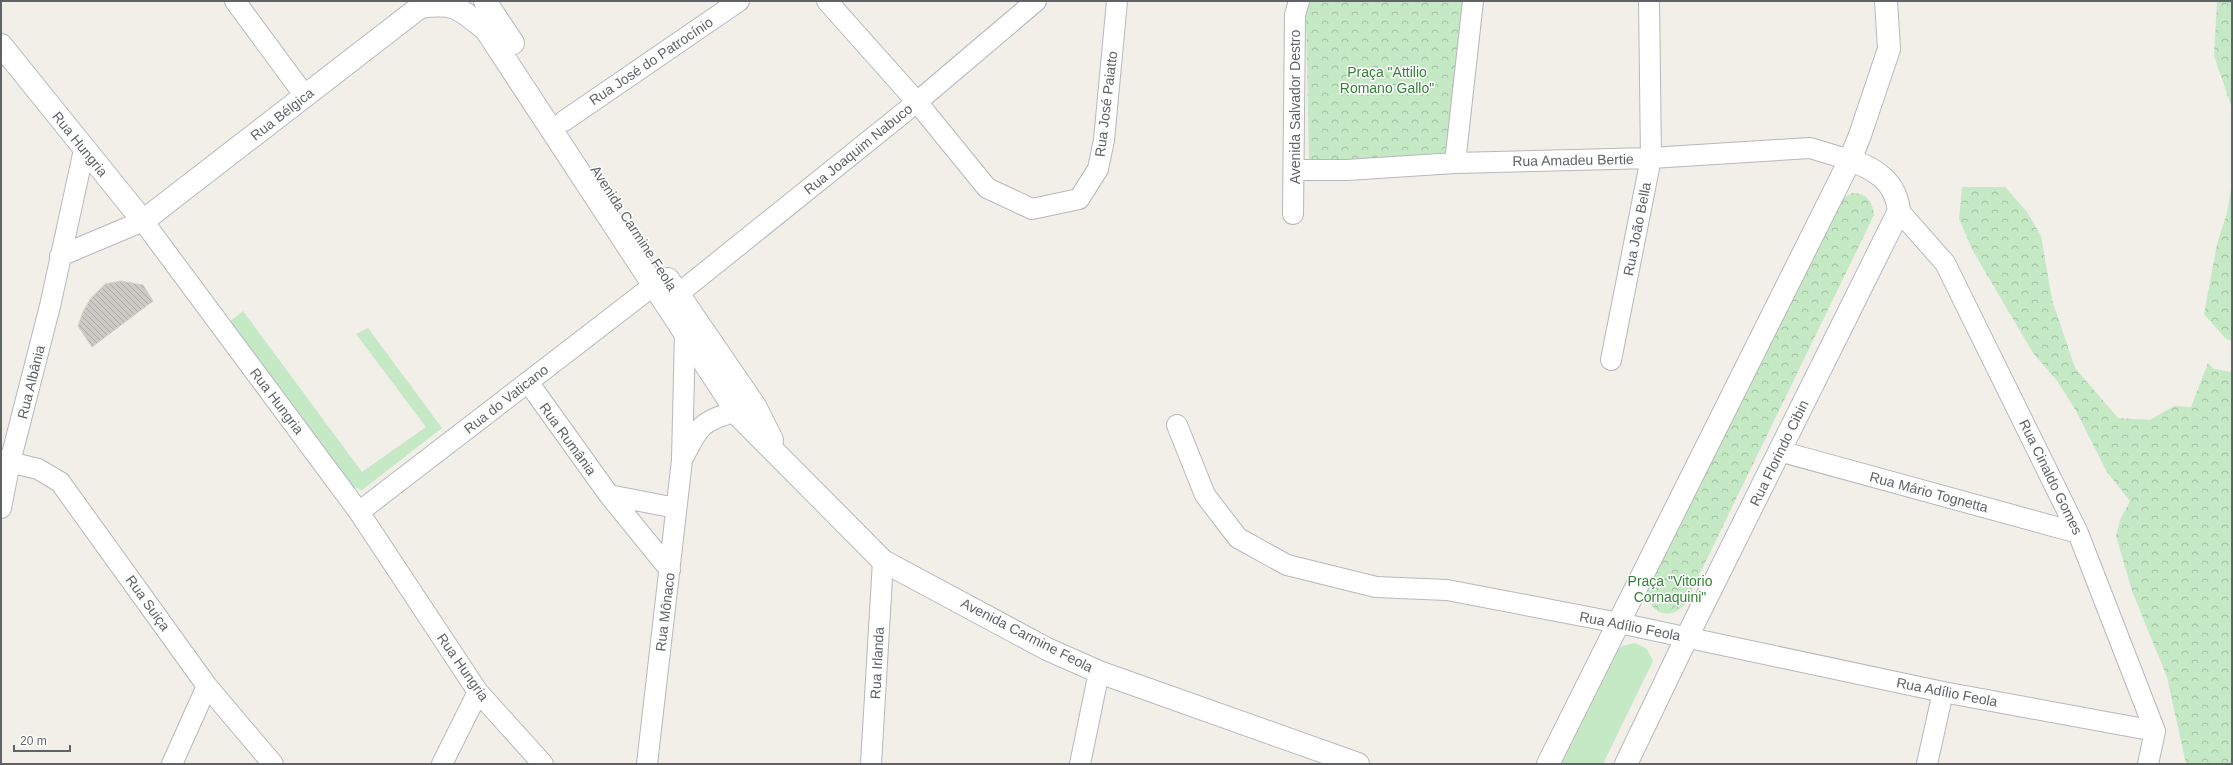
<svg xmlns="http://www.w3.org/2000/svg" width="2233" height="765" viewBox="0 0 2233 765" font-family="Arial,sans-serif">
	<style>
		.grass { fill: #c5e8c5 }
		.forest { fill: url(#forest-crowns) }
		.building { fill: url(#building-back-hatch); stroke: #d6d1c6 }
		.lines { fill: none; stroke-linecap: round; stroke-linejoin: round }
		.minor-casing { stroke: #b5b8bc; stroke-width: 22 }
		.secondary-casing { stroke: #b6babf; stroke-width: 24 }
		.minor { stroke: #fff; stroke-width: 20 }
		.secondary { stroke: #fff; stroke-width: 22 }
		.labels { text-anchor: middle; dominant-baseline: central; stroke-width: 3; stroke-linejoin: round; paint-order: stroke }
		.street-label { font-size: 14px; fill: #5f6368; stroke: #fff }
		.park-label { font-size: 14px; fill: #348238; stroke: #fff }
	</style>
	<defs>
		<pattern id="forest-crowns" width="20" height="18" patternUnits="userSpaceOnUse"><rect width="20" height="18" fill="#c5e8c5"/><path d="M2 6a3 3 0 1 1 6 0M12 15a3 3 0 1 1 6 0" fill="none" stroke="#a3c0a4"/></pattern>
		<pattern id="building-back-hatch" width="6" height="6" patternUnits="userSpaceOnUse"><rect width="6" height="6" fill="#cccac5"/><path d="M-1 5l2 2M0 0l6 6M5-1l2 2" fill="none" stroke="#a9a8a4"/></pattern>
	</defs>
	<rect width="100%" height="100%" fill="#f1efe8"/>
	<path class="grass" d="M243,311L362,472L426,427L356,334L368,328L442,428L362,490L351,486L227,324Z
		M1635,643L1647,649L1653,661L1603,764H1560L1617,651L1622,646Z"/>
	<path class="forest" d="M1310,1H1476L1455,163H1309L1306,14Z
		M2217,1H2232V108L2214,56Z
		M2232,183V341L2226,339L2204,314L2217,244L2227,213Z
		M1962,187H2005L2027,212L2041,236L2052,300L2075,368L2118,418L2150,420L2174,406L2191,407L2208,363L2214,369L2232,372V764H2186L2167,677L2132,591L2116,536L2120,520L2130,501L2107,472L2076,411L2058,382L2033,353L1973,251L1959,219Z
		M1852,193C1866,193 1873,201 1874,215L1685,604C1671,621 1649,614 1647,592L1842,199Z"/>
	<path class="building" d="M121,281L143,285L153,301L92,347L78,326L83,312L91,298L105,284Z"/>
	<g class="lines">
		<g class="minor-casing">
			<path id="minor" d="M235,1L305,96
				M827,1L917,102L987,188L1032,209L1079,199L1098,169L1104,140L1117,1
				M564,121L739,1
				M1455,163L1473,1
				M1295,170H1347L1455,163L1651,158L1810,148L1850,160
				M1899,211L1945,263L2078,533L2155,731L2148,764
				M1293,214L1295,15L1299,1
				M60,256L143,221L359,512L478,692L543,764
				M678,294L917,102L1036,1
				M1611,360L1651,158L1649,1
				M528,382L609,495L670,570
				M1177,425L1205,495L1238,538L1287,565L1376,587L1447,590L1619,623L1943,692L2155,731
				M1779,451L2078,533
				M684,456C700,424 702,422 736,411
				M1,460L38,469L60,482L207,686L273,764
				M609,495L676,508
				M1,508L10,462L50,306L84,150
				M359,512L654,285
				M172,764L207,686
				M442,764L478,692
				M647,764L682,460L685,332
				M871,764L883,561
				M1080,764L1099,672
				M1927,764L1943,692"/>
		</g>
		<g class="secondary-casing">
			<path id="secondary" d="M485,1L513,43
				M420,7C456,2 459,8 486,30L740,417L883,561L1047,649L1099,672L1358,764
				M1,45L143,221L420,7L425,1
				M668,279L755,406L772,440
				M1548,764L1850,160L1860,135L1889,49L1886,1
				M1626,764L1687,637L1899,211C1896,182 1876,169 1850,160"/>
		</g>
		<use href="#minor" class="minor"/>
		<use href="#secondary" class="secondary"/>
	</g>
	<g class="labels">
		<g class="street-label">
			<text transform="translate(651 61) rotate(-34)">Rua José do Patrocínio</text>
			<text transform="translate(1106 104) rotate(-83)">Rua José Paiatto</text>
			<text transform="translate(1295 107) rotate(-90)">Avenida Salvador Destro</text>
			<text transform="translate(282 114) rotate(-38)">Rua Bélgica</text>
			<text transform="translate(80 144) rotate(51)">Rua Hungria</text>
			<text transform="translate(858 149) rotate(-39)">Rua Joaquim Nabuco</text>
			<text transform="translate(1573 160) rotate(-1)">Rua Amadeu Bertie</text>
			<text transform="translate(634 228) rotate(57)">Avenida Carmine Feola</text>
			<text transform="translate(1637 229) rotate(-79)">Rua João Bella</text>
			<text transform="translate(31 382) rotate(-76)">Rua Albânia</text>
			<text transform="translate(506 399) rotate(-38)">Rua do Vaticano</text>
			<text transform="translate(277 401) rotate(53)">Rua Hungria</text>
			<text transform="translate(568 439) rotate(54)">Rua Rumânia</text>
			<text transform="translate(1779 453) rotate(-64)">Rua Florindo Cibin</text>
			<text transform="translate(2051 477) rotate(64)">Rua Cinaldo Gomes</text>
			<text transform="translate(1929 492) rotate(15)">Rua Mário Tognetta</text>
			<text transform="translate(148 603) rotate(54)">Rua Suiça</text>
			<text transform="translate(665 612) rotate(-83)">Rua Mônaco</text>
			<text transform="translate(1630 626) rotate(11)">Rua Adílio Feola</text>
			<text transform="translate(1027 635) rotate(27)">Avenida Carmine Feola</text>
			<text transform="translate(877 663) rotate(-87)">Rua Irlanda</text>
			<text transform="translate(463 667) rotate(55)">Rua Hungria</text>
			<text transform="translate(1947 692) rotate(11)">Rua Adílio Feola</text>
		</g>
		<g class="park-label">
			<text x="1387" y="72">Praça "Attilio<tspan x="1387" dy="16">Romano Gallo"</tspan></text>
			<text x="1670" y="581">Praça "Vitorio<tspan x="1670" dy="16">Cornaquini"</tspan></text>
		</g>
	</g>
	<rect width="2233" height="765" fill="none" stroke="#5f6368" stroke-width="4"/>
	<path d="M14 745v6h56v-6" fill="none" stroke="#5f6368" stroke-width="2"/>
	<text x="20" y="745" font-size="12" fill="#5f6368" stroke="#ffffff" stroke-width="3" paint-order="stroke">20 m</text>
</svg>
